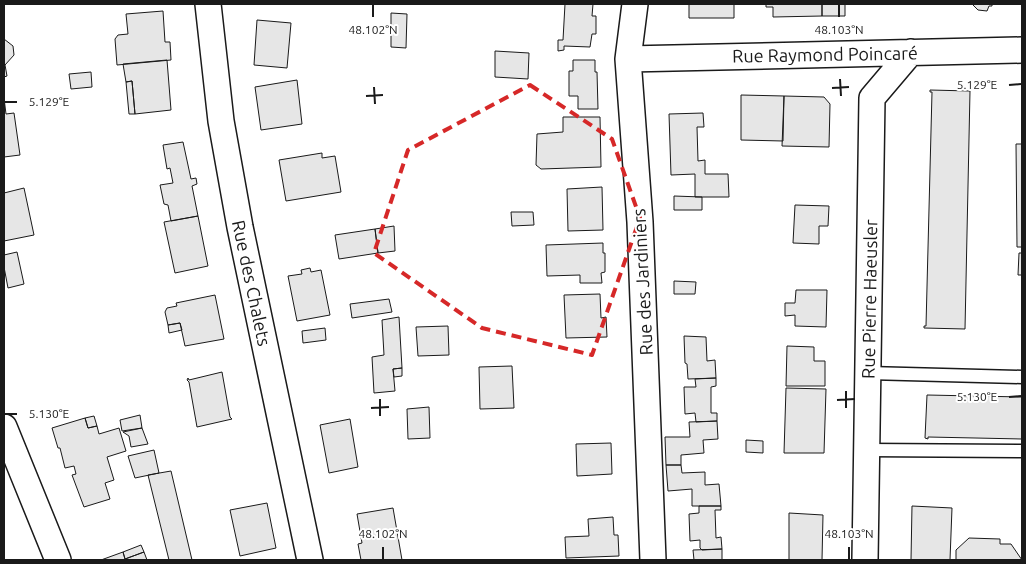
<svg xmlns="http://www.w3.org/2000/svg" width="1026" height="564" viewBox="0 0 1026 564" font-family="Ubuntu,sans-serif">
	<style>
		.building { fill: #e6e6e6; stroke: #1a1a1a }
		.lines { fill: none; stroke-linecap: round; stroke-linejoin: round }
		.service-casing { stroke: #1a1a1a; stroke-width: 15 }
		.minor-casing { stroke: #1a1a1a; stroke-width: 28 }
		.service { stroke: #fff; stroke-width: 12 }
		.minor { stroke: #fff; stroke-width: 25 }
		.marked { fill: none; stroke: #d62828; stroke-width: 4; stroke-dasharray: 10 6; stroke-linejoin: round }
		.ticks { fill: none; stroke: #1a1a1a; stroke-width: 2 }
		.labels { text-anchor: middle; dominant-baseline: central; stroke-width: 4; stroke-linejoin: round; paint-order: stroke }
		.street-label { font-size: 18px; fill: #1a1a1a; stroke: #fff }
		.ticks-label { font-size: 12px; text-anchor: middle; fill: #1a1a1a; stroke: #fff; stroke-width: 4; stroke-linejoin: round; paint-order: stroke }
	</style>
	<rect width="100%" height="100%" fill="#fff"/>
	<path class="building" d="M565,4H593L592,16H596V34H592L590,47L564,46V50L558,51V40H563Z
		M689,4H734V18H689Z
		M766,4H822V16L773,17V7H766Z
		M822,4H845V16H822Z
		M972,4H992V6H989L987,11L978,10Z
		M163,11L165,42H170L171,60L117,65L115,39L118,35L128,34L126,14Z
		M391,13L407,14L406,48L391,47Z
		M257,20L291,23L287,68L254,65Z
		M4,39L13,46L14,55L5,65L7,76L4,77Z
		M495,51L529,53L528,79L495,77Z
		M167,60L171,110L135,114L132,81L126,82L123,64Z
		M573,60H595V72H597L598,109H578V96H569V71H573Z
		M91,72L92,87L71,89L69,74Z
		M297,80L302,124L261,130L255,87Z
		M132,81L135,114H129L126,82Z
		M930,90L970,91L965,329L924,328V326H926L932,92H930Z
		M741,95L784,96L783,141L741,140Z
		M784,96L824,97L830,104L829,147L782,146Z
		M4,98L6,114L14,113L20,155L4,157Z
		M703,113L704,127H697L698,161L705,160V174H728L729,197H695V174L671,175L669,114Z
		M563,117H600L601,167L541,169L536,165L537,134L563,132Z
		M183,142L191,179L196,178L197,184L192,186L198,216L171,221L168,205L164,204L160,185L173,183L170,168L167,169L163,145Z
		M1016,144H1022V247H1017Z
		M322,153V158L335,156L341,192L286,201L279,160Z
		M602,187L603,230L568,231L567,189Z
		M24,188L34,235L4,241V193Z
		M674,196L702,197V210H674Z
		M795,205L829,206L828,226H819V244L793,243Z
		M511,212H533L534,225L512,226Z
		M198,216L208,266L175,273L164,222Z
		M394,226L395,251L378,253L375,229Z
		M375,229L378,253L339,259L335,235Z
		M603,243V253H605V272L601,273L602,283H580V275L547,276L546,245Z
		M17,252L24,284L8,288L4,267V255Z
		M1019,253H1022V275H1018Z
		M310,268L311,272L321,270L330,315L297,321L288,276L302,274L301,270Z
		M674,281L696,282L695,294H674Z
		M796,290H827L826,327L795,326V315L785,316V303H795Z
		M600,294L601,318L606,317L607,337L566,338L564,295Z
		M215,295L224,339L185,346L180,323L168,325L165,312L167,308L177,306L176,303Z
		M389,299L392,312L352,318L350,304Z
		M399,317L402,368L393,369L395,391L374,393L372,357L384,355L382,320Z
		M180,323L182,330L169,333L168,325Z
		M448,326L449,355L418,356L416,327Z
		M325,328L326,340L303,343L302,331Z
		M684,336L706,337L707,361L715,360L716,378L688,379L687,364L685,363Z
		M787,346L814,347V361H825V386H786Z
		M512,366L514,408L480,409L479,367Z
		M402,368V376L394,377L393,369Z
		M222,372L230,417L232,419L197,427L189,382L187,380L188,378L189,380Z
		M716,378V386L711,387V413H717V421L696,422L695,413L685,414L684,387H696L695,379Z
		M786,388L826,389L824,453H784Z
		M927,395L1022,397V439L928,437V439L925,438Z
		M429,407L430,438L408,439L407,409Z
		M140,415L142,428L122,431L120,420Z
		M94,416L97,426L88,428L85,418Z
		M85,418L88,428L97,426L99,434L119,428L126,451L107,457L114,480L105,483L110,499L84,507L72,475L76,474L74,466L65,468L60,448H58L52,428Z
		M350,419L358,467L329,473L320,425Z
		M717,421L718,439L703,440L704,453L681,455V465H666L665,437H690L689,422Z
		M142,428L148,444L131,447L129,436L123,432Z
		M746,440L763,441V453L746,452Z
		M611,443L612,474L577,476L576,444Z
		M154,450L159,473L135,478L128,456Z
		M666,465H681L682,473L705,472V485L719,484L721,506H692V489L668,491Z
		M171,471L192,560H169L148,475Z
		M267,503L276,548L240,556L230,510Z
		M699,506H721V510H715L716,538L721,537L722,549L702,550L700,548V540L690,541L689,514L699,513Z
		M912,506L952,508L950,560H911Z
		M393,508L402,560H361L358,544L362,543L357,514Z
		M789,513L823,515L822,560H789Z
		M613,517L614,535H618L619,556L566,558L565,537L589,536L588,519Z
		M969,538L1000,539V544H1011L1022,560H956V550Z
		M141,545L144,552L125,559L123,552Z
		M722,549V560H694L693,550Z
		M123,552L125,559L144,552L147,560H101Z"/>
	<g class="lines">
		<g class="service-casing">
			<path id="service" d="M868,373L1022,377
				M866,450L1022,451"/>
		</g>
		<g class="minor-casing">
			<path id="minor" d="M208,4L221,121L240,227L310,560
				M635,4L628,59L640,222L653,560
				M628,59L1022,50
				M4,427L58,560
				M865,560L872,98L911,52"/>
		</g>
		<use href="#service" class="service"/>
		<use href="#minor" class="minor"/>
	</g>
	<path class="marked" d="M530,85L612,139L640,218L592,355L482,328L374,253L408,150Z"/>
	<path class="ticks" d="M373,5V17M839,5V17M840,79L841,96M1009,85L1021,84M374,87L375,104M832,88L849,87M366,96L383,95M5,102H17M846,391V408M1009,397L1021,396M380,399V416M837,400L855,399M371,408L389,407M5,414H17M383,547V559M849,547V559"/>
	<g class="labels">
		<g class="street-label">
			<text transform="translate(825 54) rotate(-1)">Rue Raymond Poincaré</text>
			<text transform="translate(642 282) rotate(-93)">Rue des Jardiniers</text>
			<text transform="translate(252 283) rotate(78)">Rue des Chalets</text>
			<text transform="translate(869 299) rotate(-89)">Rue Pierre Haeusler</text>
		</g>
	</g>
	<g class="ticks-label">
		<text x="373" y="34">48.102°N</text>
		<text x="839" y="34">48.103°N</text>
		<text x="977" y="89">5.129°E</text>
		<text x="49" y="106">5.129°E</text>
		<text x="977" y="401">5.130°E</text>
		<text x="49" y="418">5.130°E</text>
		<text x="383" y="538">48.102°N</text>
		<text x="849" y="538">48.103°N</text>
	</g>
	<rect width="1026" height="564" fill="none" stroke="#1a1a1a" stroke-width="10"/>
</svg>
